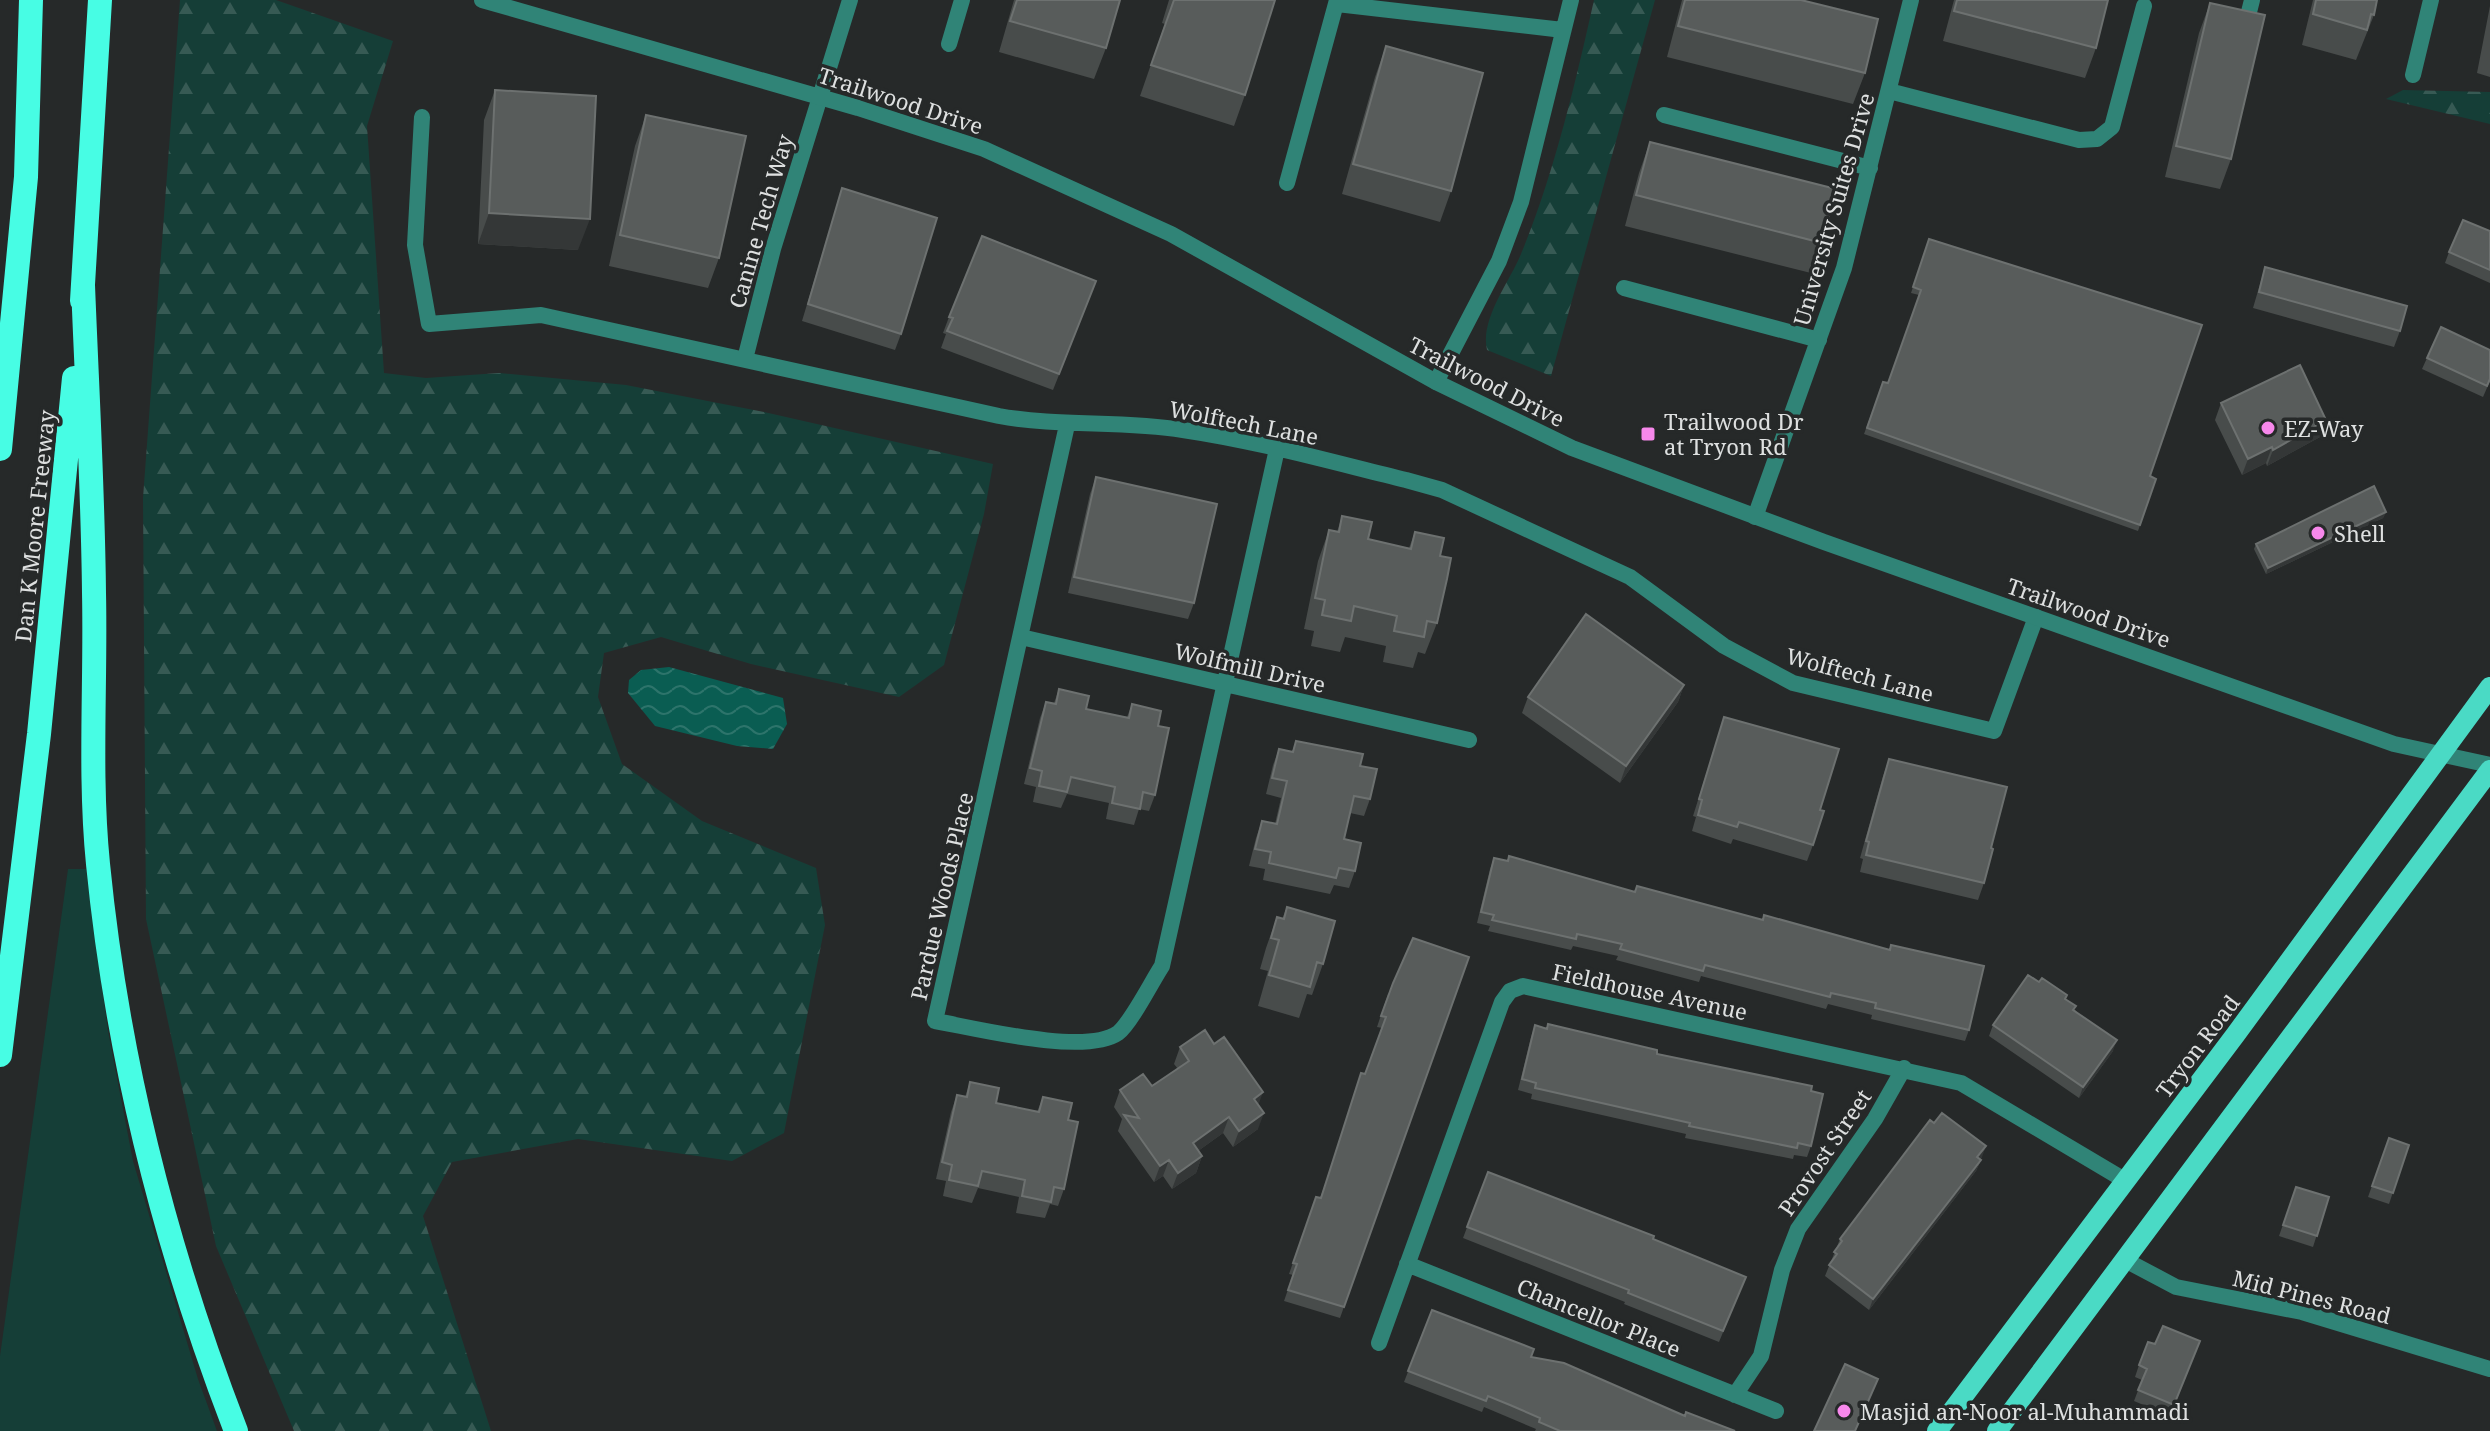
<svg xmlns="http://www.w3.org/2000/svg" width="2490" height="1431" viewBox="0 0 2490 1431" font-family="'Noto Serif',serif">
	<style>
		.green { fill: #153e37 }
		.forest { fill: url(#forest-firs) }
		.water { fill: url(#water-waves) }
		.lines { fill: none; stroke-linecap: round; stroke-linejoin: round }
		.minor { stroke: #308477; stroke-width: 16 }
		.tertiary { stroke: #308477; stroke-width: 16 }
		.primary { stroke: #4adac5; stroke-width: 20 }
		.motorway { stroke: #47fde4; stroke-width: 24 }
		.wall { fill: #484c4b }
		.shaded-wall { fill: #343737 }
		.building { fill: #585c5b; stroke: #6d7170; stroke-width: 2 }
		.poi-dot { fill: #f788eb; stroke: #262929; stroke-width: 3 }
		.labels { text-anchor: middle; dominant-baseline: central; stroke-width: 7; stroke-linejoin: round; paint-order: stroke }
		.street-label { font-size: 22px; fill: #dee0e0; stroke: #262929 }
		.poi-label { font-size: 22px; fill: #dee0e0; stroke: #262929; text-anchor: start }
	</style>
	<defs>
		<pattern id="forest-firs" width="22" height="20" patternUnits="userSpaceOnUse" patternTransform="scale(2)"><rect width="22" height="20" fill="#153e37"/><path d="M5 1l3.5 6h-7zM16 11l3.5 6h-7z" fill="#375a54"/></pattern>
		<pattern id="water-waves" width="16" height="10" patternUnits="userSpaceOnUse" patternTransform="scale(2)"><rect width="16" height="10" fill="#0a5d52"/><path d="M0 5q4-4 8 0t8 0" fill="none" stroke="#2d746b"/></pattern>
	</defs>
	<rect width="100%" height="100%" fill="#262929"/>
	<path class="green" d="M68,869H86L108,1031L133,1161L198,1379L217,1431H0V1356Z"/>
	<path class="forest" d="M180,0H276L393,41L367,126L384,373L426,378L499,373L626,385L764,412L993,464L984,514L944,665L899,697L751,664L661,637L604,653L598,697L622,764L702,821L816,868L825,925L784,1133L732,1161L578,1139L452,1162L423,1216L491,1431H294L216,1246L146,919L143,498Z
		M1594,0H1655L1551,376L1487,350C1480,319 1509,283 1521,254C1554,174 1575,85 1594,0Z
		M2403,90L2490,92V124L2386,99Z"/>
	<path class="water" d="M669,667L783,698L787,724L773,749L737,746L655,726L628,693L629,680L641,670Z"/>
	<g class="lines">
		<path class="minor" d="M1337,4L1563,30
			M2248,16L2252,0
			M949,44L962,0
			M2413,75L2431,0
			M1889,91L2079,140L2097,139L2112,127L2144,6
			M1664,115L1870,168
			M422,117L415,245L429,324L541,315L999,416C1060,427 1122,420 1183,430C1258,441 1332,462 1406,480L1442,490L1630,577L1724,646L1793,683L1994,731L2036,617
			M1287,183L1337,0
			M1624,288L1819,340
			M745,359L773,249L820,97
			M1436,382L1499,261L1521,202L1571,0
			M1067,425L935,1021C975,1028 1085,1056 1118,1033C1131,1023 1152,981 1162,966L1277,449
			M1755,517L1844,268L1911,0
			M1021,637L1469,740
			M2127,1261L2176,1287L2302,1312L2490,1369
			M1407,1264L1776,1411
			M1379,1343L1502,1002L1510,991L1523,986L1961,1083L2126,1181
			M1735,1395L1761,1356L1782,1270L1798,1229L1875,1119L1904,1068"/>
		<path class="tertiary" d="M482,0L858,108L984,149L1171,234L1436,382L1572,448L1824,542L2394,744L2490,765
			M820,97L850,0"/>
		<path class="primary" d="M1937,1431L2236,1034L2490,687
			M1997,1431L2490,770"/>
		<path class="motorway" d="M83,285C87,388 93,490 94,593C96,683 89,774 98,864C117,1057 166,1250 236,1431
			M82,301L100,0
			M0,449L26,177L31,0
			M0,1055L39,734L74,378"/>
	</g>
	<path class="wall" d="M1014,0H1120L1106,48L1094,79L999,52Z
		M1169,0H1275L1245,95L1234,126L1140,96L1165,24L1162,23Z
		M1682,0H1801L1865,73L1853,104L1667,57Z
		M1954,0H2108L2096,48L2085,78L1943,41Z
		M2313,0H2377L2374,15L2356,60L2302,45Z
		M2210,3L2231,159L2220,189L2165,177L2199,33Z
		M2490,6V77L2477,73Z
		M1386,46L1451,191L1440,222L1342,194L1375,77Z
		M495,90L578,250L478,244L484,120Z
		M646,115L719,258L708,288L609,266L635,146Z
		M1650,142L1822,243L1811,273L1625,226L1639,173Z
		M842,188L901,334L895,350L802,321Z
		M2490,231V283L2445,263L2449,252Z
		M1929,239L2150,476L2156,479L2138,531L1864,434L1883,382L1888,383L1919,295L1911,293Z
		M2265,267L2400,331L2394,347L2253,308Z
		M1090,297L1053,390L941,348L946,334L943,333L949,317Z
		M2490,350V381L2483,397L2422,369L2427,358Z
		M2221,403L2320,437L2267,466L2266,463L2242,475L2215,420Z
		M1096,477L1194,603L1188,619L1068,593L1090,494Z
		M2386,512L2383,518L2266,574L2254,549L2256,544Z
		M1342,516L1368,539L1409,548L1415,532L1440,556L1437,623L1425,654L1418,652L1413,668L1383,662L1386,646L1345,637L1340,652L1311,646L1314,631L1304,629L1318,561L1329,530L1337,532Z
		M1684,685L1678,702L1620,783L1522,713L1528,697Z
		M1059,689L1086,709L1127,717L1132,704L1158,726L1155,795L1149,811L1139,809L1134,825L1106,819L1109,803L1067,794L1061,808L1033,802L1036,787L1024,784L1040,718L1046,702L1054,703Z
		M1724,717L1820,810L1813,845L1807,861L1733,839L1731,844L1692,831L1696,817L1693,816Z
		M1296,741L1360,766L1370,799L1364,816L1350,813L1344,839L1355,871L1349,888L1334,885L1330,894L1263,880L1265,869L1249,866L1256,838L1262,821L1275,824L1281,798L1266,794L1273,765L1279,749L1292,752Z
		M1889,759L1991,848L1984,883L1978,900L1860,872L1863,859L1860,858L1883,776Z
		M1494,858L1635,892L1762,920L1764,915L1969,1030L1965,1041L1871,1019L1872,1015L1828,1004L1826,1009L1701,976L1699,982L1616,960L1618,956L1573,946L1571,950L1488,931L1490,926L1477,923L1490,869Z
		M1287,907L1323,964L1312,995L1307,994L1299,1018L1258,1006L1268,971L1260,969L1266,948L1277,917L1282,919Z
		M1469,957L1340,1318L1284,1301L1293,1275L1289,1274L1316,1197L1320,1198L1382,1028L1377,1027L1388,994Z
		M2066,1000L2113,1051L2079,1098L1989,1036L1993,1025Z
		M1535,1025L1811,1091V1146L1807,1157L1794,1155L1793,1159L1685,1138L1686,1134L1531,1099L1532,1094L1518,1090L1531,1037Z
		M1180,1047L1258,1105V1129L1233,1147L1223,1133L1198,1151L1202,1156L1196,1173L1172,1189L1163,1176L1154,1182L1118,1131L1122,1119L1114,1107L1120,1090L1152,1086L1178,1069L1174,1064Z
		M970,1082L996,1103L1037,1112L1043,1097L1064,1189L1058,1206L1050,1204L1045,1218L1016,1213L1019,1197L978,1188L972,1203L943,1196L946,1181L936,1179L951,1112L957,1095L965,1097Z
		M2389,1138L2409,1145L2389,1204L2368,1197Z
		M1982,1157L1980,1160H1981L1976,1171L1869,1310L1825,1276L1840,1239Z
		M1488,1172L1746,1277L1719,1342L1624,1304L1625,1302L1463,1238Z
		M2296,1187L2329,1197L2313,1247L2279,1236Z
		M1432,1310L1531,1357L1685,1416L1735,1431H1535L1536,1429L1484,1407L1482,1412L1404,1382Z
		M2200,1341L2170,1416L2134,1401L2142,1380L2135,1377L2139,1365L2155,1344Z"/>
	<path class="shaded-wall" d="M489,213L590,219L578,250L478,244Z
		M2326,420L2320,437L2267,466L2273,450Z
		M2272,447L2266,463L2242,475L2248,459Z
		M2386,512L2383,518L2266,574L2268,568Z
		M1684,685L1678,702L1620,783L1626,766Z
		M2117,1040L2113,1051L2079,1098L2083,1087Z
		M1263,1092L1257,1109L1254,1099Z
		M1264,1113L1258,1129L1233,1147L1239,1131Z
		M1229,1117L1223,1133L1187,1159L1193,1143Z
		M1986,1146L1982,1157L1972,1168L1977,1157Z
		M1202,1156L1196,1173L1172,1189L1178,1173Z
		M1169,1160L1163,1176L1154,1182L1160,1166Z
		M1981,1160L1976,1171L1869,1310L1873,1299Z"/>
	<path class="building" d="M1017,0H1120L1106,48L1010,21Z
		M1174,0H1275L1245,95L1151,65Z
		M1685,0H1801L1878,19L1865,73L1678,26Z
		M1957,0H2108L2096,48L1954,11Z
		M2316,0H2377L2374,15L2371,14L2367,30L2313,14Z
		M2210,3L2265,15L2231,159L2176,146Z
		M1386,46L1483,73L1451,191L1353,164Z
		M495,90L596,96L590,219L489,213Z
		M646,115L746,136L719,258L620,235Z
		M1650,142L1836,189L1822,243L1636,195Z
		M842,188L937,218L901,334L808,304Z
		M2463,220L2490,231V270L2449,252Z
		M982,236L1096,281L1059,374L947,331L953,318L949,317Z
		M1929,239L2202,325L2150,476L2156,479L2140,525L1867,428L1883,382L1888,383L1921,290L1913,287Z
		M2265,267L2407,306L2400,331L2259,292Z
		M2441,327L2490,350V379L2487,386L2427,358Z
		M2300,365L2326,420L2273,450L2272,447L2248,459L2221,403Z
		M1096,477L1217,504L1194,603L1074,577Z
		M2374,486L2386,512L2268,568L2256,544Z
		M1342,516L1372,522L1368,539L1411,549L1415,532L1444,538L1440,556L1451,558L1447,579L1437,623L1427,621L1424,637L1394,631L1397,616L1354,606L1351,621L1322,615L1325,600L1315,598L1324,554L1329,530L1339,532Z
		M1586,614L1684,685L1626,766L1528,697Z
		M1059,689L1089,696L1086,709L1129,718L1132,704L1161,711L1158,726L1169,728L1155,795L1143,792L1140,809L1112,803L1115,787L1071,777L1067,792L1039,786L1042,771L1030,768L1046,702L1056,704Z
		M1724,717L1839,749L1820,810L1824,811L1813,845L1739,822L1737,827L1698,815L1702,800L1699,799Z
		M1296,741L1363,754L1360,766L1377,769L1370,799L1354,796L1344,839L1361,843L1355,871L1339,868L1336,878L1269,863L1271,852L1255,849L1262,821L1277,824L1287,781L1272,778L1279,749L1293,752Z
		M1889,759L2007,787L1991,848L1993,849L1984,883L1866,855L1869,842L1866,841Z
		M1509,856L1635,892L1637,886L1763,920L1764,915L1890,950L1891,945L1984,966L1969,1030L1875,1008L1876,1003L1831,993L1830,997L1705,965L1703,971L1620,949L1622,944L1577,934L1576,939L1492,920L1494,915L1481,912L1494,858L1508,861Z
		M1287,907L1335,921L1323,964L1317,962L1310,987L1269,975L1279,940L1271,938L1277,917L1284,919Z
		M1413,938L1469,957L1344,1307L1288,1290L1297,1264L1293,1263L1316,1197L1321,1198L1361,1073L1365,1074L1386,1017L1381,1016L1393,983Z
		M2028,975L2039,982L2042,978L2067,995L2065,999L2076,1006L2073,1010L2117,1040L2083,1087L1993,1025Z
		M1548,1024L1657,1050V1054L1812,1086L1811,1091L1823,1094L1811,1146L1798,1143L1797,1148L1689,1126L1690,1123L1535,1088L1536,1083L1522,1079L1535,1025L1547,1029Z
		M1205,1030L1214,1044L1224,1037L1263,1092L1254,1099L1264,1113L1239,1131L1229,1117L1193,1143L1202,1156L1178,1173L1169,1160L1160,1166L1124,1115L1139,1118L1120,1090L1143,1074L1152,1086L1189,1061L1180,1047Z
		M970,1082L999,1088L996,1103L1039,1112L1043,1097L1072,1103L1068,1120L1078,1122L1064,1189L1054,1187L1051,1202L1022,1196L1025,1180L982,1171L978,1186L949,1180L952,1165L942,1162L947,1140L957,1095L967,1097Z
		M1942,1113L1986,1146L1977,1157L1981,1160L1873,1299L1829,1265L1837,1254L1834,1252L1842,1241L1840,1239L1930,1120L1934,1123Z
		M2389,1138L2409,1145L2393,1193L2372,1186Z
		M1488,1172L1654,1236L1653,1239L1746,1277L1723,1331L1628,1293L1629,1290L1467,1227Z
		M2296,1187L2329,1197L2317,1236L2283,1225Z
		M1432,1310L1534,1349L1531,1357L1564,1363L1685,1416L1686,1412L1735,1431H1560L1539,1422L1540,1418L1510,1405L1488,1396L1486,1401L1408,1371Z
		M2163,1326L2200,1341L2174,1405L2138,1390L2147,1369L2139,1365L2148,1342L2155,1344Z
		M1845,1364L1878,1379L1855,1431H1814Z"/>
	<g class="poi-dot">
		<circle cx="2268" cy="428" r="8"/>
		<rect x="1640" y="426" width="16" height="16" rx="4"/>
		<circle cx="2318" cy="533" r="8"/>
		<circle cx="1844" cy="1411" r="8"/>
	</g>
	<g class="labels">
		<g class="street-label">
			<text transform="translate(901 100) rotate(18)">Trailwood Drive</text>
			<text transform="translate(1833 209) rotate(-74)">University Suites Drive</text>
			<text transform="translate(760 221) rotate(-74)">Canine Tech Way</text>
			<text transform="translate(1487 381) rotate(27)">Trailwood Drive</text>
			<text transform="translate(1244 422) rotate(11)">Wolftech Lane</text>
			<text transform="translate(34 526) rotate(-84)">Dan K Moore Freeway</text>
			<text transform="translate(2089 612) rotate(19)">Trailwood Drive</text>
			<text transform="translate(1250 667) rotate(13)">Wolfmill Drive</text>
			<text transform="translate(1860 674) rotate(15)">Wolftech Lane</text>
			<text transform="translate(941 896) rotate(-77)">Pardue Woods Place</text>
			<text transform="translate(1650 991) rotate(12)">Fieldhouse Avenue</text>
			<text transform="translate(2197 1046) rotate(-53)">Tryon Road</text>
			<text transform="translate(1824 1152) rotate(-56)">Provost Street</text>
			<text transform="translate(2312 1296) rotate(14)">Mid Pines Road</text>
			<text transform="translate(1599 1317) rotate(22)">Chancellor Place</text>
		</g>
		<g class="poi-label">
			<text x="1664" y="421">Trailwood Dr<tspan x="1664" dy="25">at Tryon Rd</tspan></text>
			<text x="2284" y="428">EZ-Way</text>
			<text x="2334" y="533">Shell</text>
			<text x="1860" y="1411">Masjid an-Noor al-Muhammadi</text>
		</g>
	</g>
</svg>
